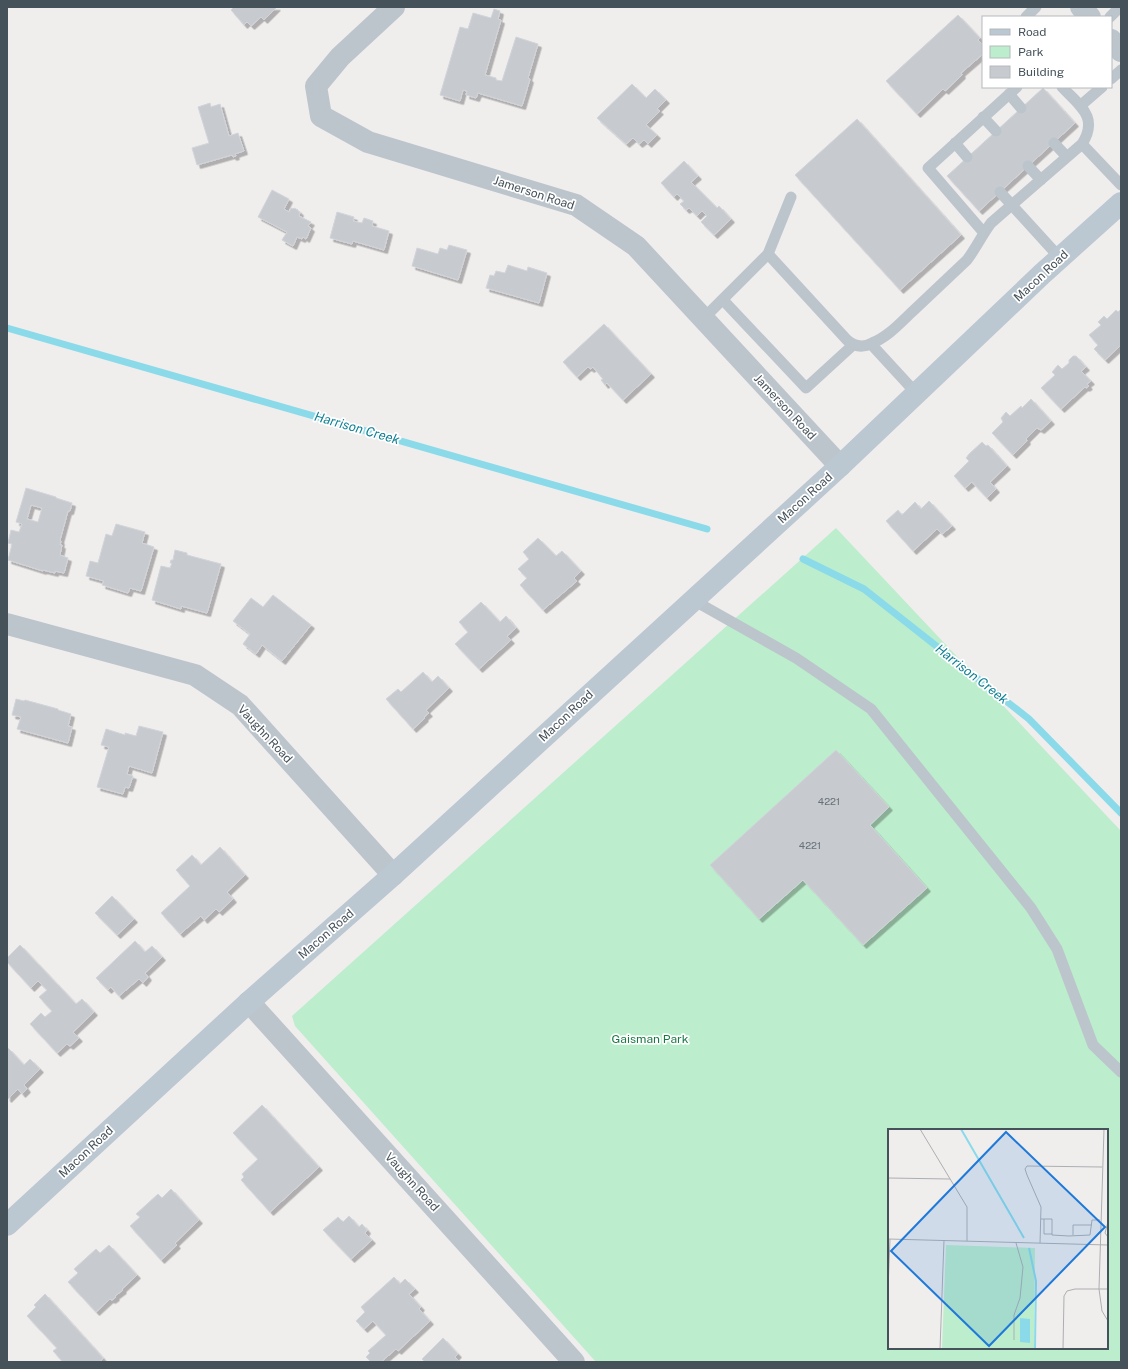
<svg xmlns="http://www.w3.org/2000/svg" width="1128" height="1369" viewBox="0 0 1128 1369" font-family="'Public Sans',sans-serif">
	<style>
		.green { fill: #bcedcc; fill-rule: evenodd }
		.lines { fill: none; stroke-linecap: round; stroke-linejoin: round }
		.stream { stroke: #8adae9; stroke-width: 7 }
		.building { fill: #c7cbd0; stroke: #d1d4d9; fill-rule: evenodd; filter: url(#shadow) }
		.service { stroke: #bcc5cc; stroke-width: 11 }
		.minor { stroke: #bcc5cc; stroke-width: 22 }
		.tertiary { stroke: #bcc5cc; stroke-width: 22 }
		.secondary { stroke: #bbc7d1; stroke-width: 22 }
		.labels { text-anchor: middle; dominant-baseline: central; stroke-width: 3.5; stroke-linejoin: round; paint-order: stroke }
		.number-label { font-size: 10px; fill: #667078 }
		.street-label { font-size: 12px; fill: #46525a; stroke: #fff }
		.park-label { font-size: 12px; fill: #197944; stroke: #fff }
		.water-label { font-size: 13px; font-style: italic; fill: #108094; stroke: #fff }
		.inset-river { fill: none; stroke: #8adae9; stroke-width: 2 }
		.inset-road { fill: none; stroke: #acafb2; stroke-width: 1 }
		.view { fill: #1e79d9; fill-opacity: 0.15; stroke: #1e79d9; stroke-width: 2 }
		.inset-edge { fill: none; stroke: #46525a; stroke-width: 2 }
	</style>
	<defs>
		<filter id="shadow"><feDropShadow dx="3.5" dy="3.5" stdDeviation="0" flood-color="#0004"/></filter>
	</defs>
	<rect width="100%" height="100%" fill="#f0eded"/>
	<path class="green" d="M836,528L1121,831V1362H596L295,1026L292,1016ZM889,1130H1107V1348H889Z"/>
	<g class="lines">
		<path class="stream" d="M7,328L707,529
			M803,559L864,589L1029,719L1121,813"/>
	</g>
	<path class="building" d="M234,7H277L264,20L261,17L251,26L247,22L244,25L231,10Z
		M494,9L500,11L498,19L501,20L485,75L496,78V80L502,81L516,37L538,44L528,78L530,79L522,106L478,93L476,98L466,95L467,91L463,90L460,101L440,95L460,27L468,29L473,13L491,18Z
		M958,15L980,38L978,40L983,45V54L961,73L962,75L945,91L943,89L917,114L886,81Z
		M632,84L646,98L655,89L666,100L657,109L660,111L646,125L657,135L648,144L644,140L639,144L633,138L626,144L597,118Z
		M1043,88L1075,123L979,211L947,176Z
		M210,103L211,107L220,104L229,136L238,133L244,151L235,154L236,156L233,157L232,155L197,165L192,148L209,143L198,107Z
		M857,119L961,235L900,290L795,175Z
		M684,161L698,176L691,182L717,208L719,206L731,219L714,235L701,222L707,216L702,211L697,216L689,208L686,210L680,204L684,201L677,194L674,197L661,183Z
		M272,190L289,199L284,209L289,212L291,208L293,209L294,208L298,210V211L300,212L299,216L311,222L308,226L311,228L306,239L303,237L302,239L297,237L293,246L282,240L287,232L258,217Z
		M337,212L354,217L353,221L362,223L364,218L373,221L372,226L389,231L384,250L353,241L352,244L330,238Z
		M449,245L467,250L458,280L412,266L417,248L438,254L440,248L447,250Z
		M508,265L527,271L528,267L547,273L539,303L486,288L490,275L494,276L496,271L505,273Z
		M1121,309V345L1105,360L1094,349L1098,345L1089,335L1101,325L1098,322L1104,316L1107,319L1116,310L1118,312Z
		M604,324L651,374L623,400L607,383L605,385L601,380L603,379L593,367L591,369L588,367L577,377L563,362Z
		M1073,356H1076L1086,367L1081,371L1091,381L1087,384L1089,386L1086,388L1085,387L1061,409L1041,388L1055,375L1052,372L1058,365L1062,369L1069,363V360Z
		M1031,399L1051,421L1041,430L1037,428L1026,439L1027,441L1013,455L992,433L1003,422L1001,418L1006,412L1010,416L1021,406L1022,408Z
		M982,442L986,446L988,445L1007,466L990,482L996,489L987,498L972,482L965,488L954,476L969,461L966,458L969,454Z
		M26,488L56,497V498L72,503L70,511H68L60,540L61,541L60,545H62L60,555L68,558L64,573L55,571V573L43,570V571L8,560L12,544L8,543L11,530L19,532L22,524L16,522ZM31,505L42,508L38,522L27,519Z
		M929,501L952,526L942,534L937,529L913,551L886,521L898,510L902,515L915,502L921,509Z
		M116,524L145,532L142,543L154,547L141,591L130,588L128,593L102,585L104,581L86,576L90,561L98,563L106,534L112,536Z
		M538,538L556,556L562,551L581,571L574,578L577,581L543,610L520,585L527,578L518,569L529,559L523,552Z
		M175,550L187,553V555L221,564L207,613L181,606V609L152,600L161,566L170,568L172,563H170L171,560H173Z
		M273,595L311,625L282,661L262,645L256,654L243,644L250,634L233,621L251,598L263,607Z
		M481,602L500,622L506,616L516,628L507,636L511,640L479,669L455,644L468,632L459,622Z
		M423,672L432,682L438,676L449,688L426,710L429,713L424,717L425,718L413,729L386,699L398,689L401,692Z
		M16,699L24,701L25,700L58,709V710L71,714L68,726L72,727L68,743L17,729L21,717L12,715Z
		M139,726L163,732L152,773L129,766L127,774L133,776L129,788L125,787L123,794L97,787L109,747L101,745L106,729L125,735V733L136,736Z
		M836,750L889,807L870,825L927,888L863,945L803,880L759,919L710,865Z
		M220,847L245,875L227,892L233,899L219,912L216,909L204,920L201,916L180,934L161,913L190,886L176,870L192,855L201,865Z
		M112,896L134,919L117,935L95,913Z
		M135,941L145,952L152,946L162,957L145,973L148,977L143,983L139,979L119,996L111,987L108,990L96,978Z
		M20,945L76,1004L82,999L94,1012L73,1032L79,1038L70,1046L67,1044L57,1053L30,1024L41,1013L45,1017L52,1011L39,997L47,990L38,981L31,988L7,962V958Z
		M8,1048L24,1065L30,1059L40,1069L24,1085L27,1089L22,1094L18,1089L8,1099L7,1098V1049Z
		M262,1105L319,1167L270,1212L241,1180L244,1177L242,1174L258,1159L233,1133Z
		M171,1189L199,1220L175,1243L177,1245L161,1260L130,1226L140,1217L136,1214L158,1194L162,1198Z
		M349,1216L359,1227L362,1224L367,1230L365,1233L372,1240L351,1259L323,1230L338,1217L343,1222Z
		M109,1245L137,1275L122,1289L123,1290L115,1296L116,1297L112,1300L110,1299L96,1312L68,1282L78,1273L74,1269L96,1249L100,1253Z
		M394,1277L400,1284L405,1279L415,1289L409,1294L421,1307L419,1309L430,1321L398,1351L396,1349L381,1362H371L366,1357L370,1353L368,1351L386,1335L373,1321L364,1329L356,1321L365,1312L361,1307Z
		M45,1294L103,1358L100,1362H63L53,1351L57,1348L27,1316L36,1307L34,1305Z
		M443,1338L458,1354L455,1357L460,1362H425L422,1359Z"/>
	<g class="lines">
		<path class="service" d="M1026,17L1036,7
			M1110,17L1120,7
			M1111,79L1121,70
			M1009,94L1021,108
			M1080,106L1102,87
			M983,117L996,131
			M955,143L967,157
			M1054,143L1067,157
			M1082,144L1121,185
			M1028,166L1041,180
			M1000,192L1060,258
			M984,233L928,168L1017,87
			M768,254L791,197
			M723,300L806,388L853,345
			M703,319L768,254L847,340C855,347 863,348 872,343C888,337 901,322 913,311C931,294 949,277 967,260C976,248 982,235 991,223L1082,144C1099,117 1080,106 1062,87
			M871,344L916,393
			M693,600L796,658L871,709L1031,908L1057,949L1093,1045L1121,1072"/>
		<path class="minor" d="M394,7L340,57L316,86L321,116L368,142L576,205L636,246L840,466
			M7,624L195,675L240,705L393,875
			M249,1002L574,1362"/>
		<path class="tertiary" d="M1081,7L1090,17
			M1111,40L1121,51"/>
		<path class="secondary" d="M7,1225L249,1002L393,875L840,466L1042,274L1121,203"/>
	</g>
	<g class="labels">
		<g class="number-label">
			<text x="829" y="801">4221</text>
			<text x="810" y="845">4221</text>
		</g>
		<g class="street-label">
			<text transform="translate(534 193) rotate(18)">Jamerson Road</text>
			<text transform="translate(1041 276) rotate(-43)">Macon Road</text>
			<text transform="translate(785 407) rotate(47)">Jamerson Road</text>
			<text transform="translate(805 498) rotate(-42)">Macon Road</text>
			<text transform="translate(566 716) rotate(-43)">Macon Road</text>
			<text transform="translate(265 734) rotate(47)">Vaughn Road</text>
			<text transform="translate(326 934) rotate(-41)">Macon Road</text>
			<text transform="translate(86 1152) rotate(-43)">Macon Road</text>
			<text transform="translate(412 1182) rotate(48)">Vaughn Road</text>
		</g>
		<g class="park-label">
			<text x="650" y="1039">Gaisman Park</text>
		</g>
		<g class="water-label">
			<text transform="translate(357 428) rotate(16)">Harrison Creek</text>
			<text transform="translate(972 674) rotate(38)">Harrison Creek</text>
		</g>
	</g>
	<g transform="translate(888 1129)">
		<rect width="220" height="220" fill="#f0eded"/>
		<path d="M58,116L147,119L146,220H54Z" fill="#bcedcc"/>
		<path d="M132,189L142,190V214L132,213Z" fill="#8adae9"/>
		<path class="inset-river" d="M73,0L136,109M141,119L148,152L147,220"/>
		<path class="inset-road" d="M32,0L79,78V112M216,0L211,160L214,182L220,192M0,49L62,50M153,90H164V106L181,107L202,106L204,91H212M156,90V105H164M220,93L217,104L220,108M185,106V96H204M0,110L220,116M152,114L153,78L139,46L137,40L139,37L214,38M0,160L2,110M126,211V186L132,169L135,138L128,114M52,220L56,111M175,220L176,167L179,162L187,160H220"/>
		<path class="view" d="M118,3L217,98L101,217L3,122Z"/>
		<rect width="220" height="220" class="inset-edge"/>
	</g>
	<rect width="1128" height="1369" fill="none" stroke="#46525a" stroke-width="16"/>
	<rect x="982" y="16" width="130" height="72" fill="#ffffff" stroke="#b5babd"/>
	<rect x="990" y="29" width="20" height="6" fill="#bbc7d1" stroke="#b5babd"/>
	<text x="1018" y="36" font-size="12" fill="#46525a">Road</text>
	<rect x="990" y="46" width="20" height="12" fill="#bcedcc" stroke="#b5babd"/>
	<text x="1018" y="56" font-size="12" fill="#46525a">Park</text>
	<rect x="990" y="66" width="20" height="12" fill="#c7cbd0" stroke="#b5babd"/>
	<text x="1018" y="76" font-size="12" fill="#46525a">Building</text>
</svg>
